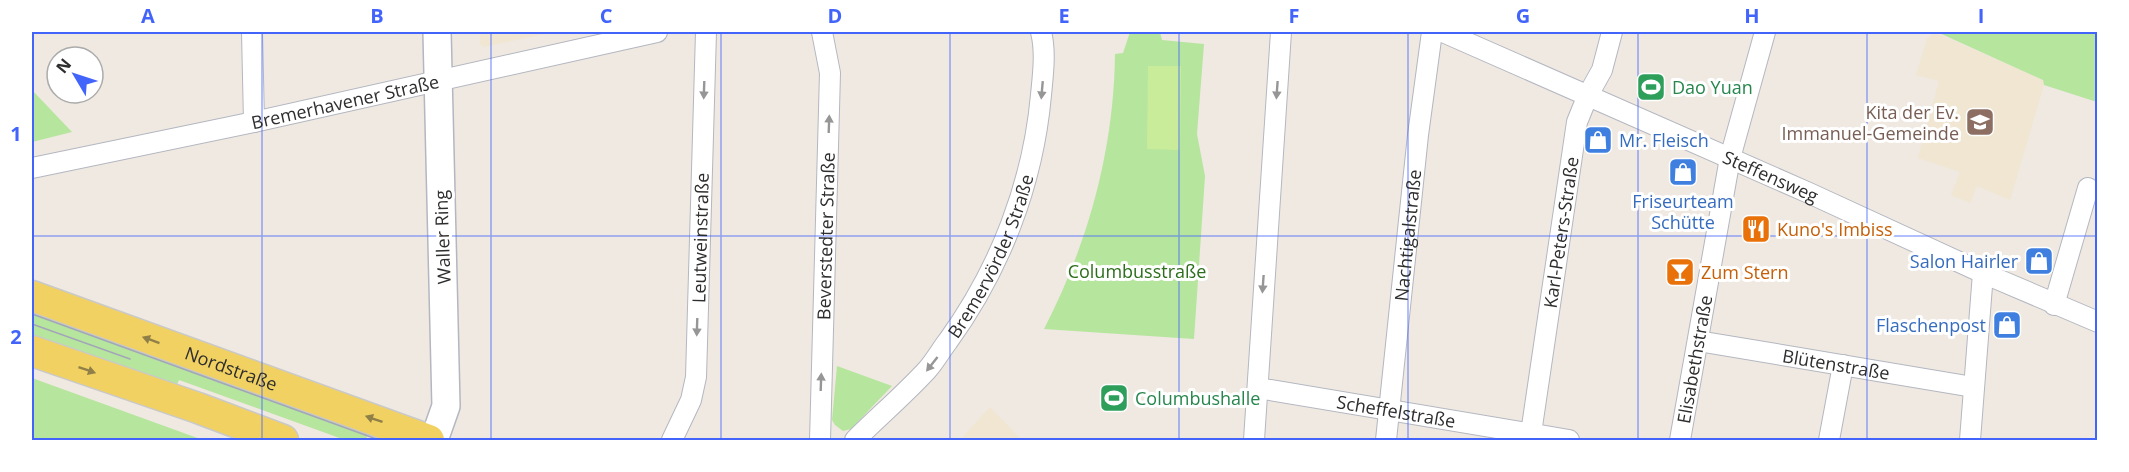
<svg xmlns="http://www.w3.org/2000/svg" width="2129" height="472" viewBox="0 0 2129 472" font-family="'Open Sans',sans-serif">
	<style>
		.education { fill: #f0e6d1 }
		.green { fill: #b6e59e }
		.pitch { fill: #c9ec9a }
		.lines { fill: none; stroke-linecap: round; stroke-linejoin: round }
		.minor-casing { stroke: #b4b7c1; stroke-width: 22 }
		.secondary-casing { stroke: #b4b7c1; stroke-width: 30 }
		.primary-casing { stroke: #c9c9c9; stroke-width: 33 }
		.minor { stroke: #fff; stroke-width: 20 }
		.secondary { stroke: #fff; stroke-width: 27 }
		.primary { stroke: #f2d163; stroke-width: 30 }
		.tram { stroke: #a3a6b8; stroke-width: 1.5 }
		.oneway { fill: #969696 }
		.oneway2 { fill: #908048 }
		.grid { fill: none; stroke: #4264fb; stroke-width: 1.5; stroke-opacity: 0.55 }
		.labels { text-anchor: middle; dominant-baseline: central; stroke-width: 6; stroke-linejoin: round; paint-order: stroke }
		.leisure-label { font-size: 18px; fill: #27864d; stroke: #fff; text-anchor: start }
		.street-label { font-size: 18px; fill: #2e2e2e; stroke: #fff }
		.education-label { font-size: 18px; fill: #785e54; stroke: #fff; text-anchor: end }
		.shop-label { font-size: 18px; fill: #366cbe; stroke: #fff; text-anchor: end }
		.food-label { font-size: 18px; fill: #c56008; stroke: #fff; text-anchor: start }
		.park-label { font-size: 18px; fill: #2c6e1b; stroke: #fff }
		.neatline { fill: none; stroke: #4264fb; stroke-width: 2 }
		.grid-label { font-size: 20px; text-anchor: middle; font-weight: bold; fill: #4264fb }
	</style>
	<rect width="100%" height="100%" fill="#efe9e1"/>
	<path class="education" d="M480,32H554L483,47L480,44Z
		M1934,32L2043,80L2044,85L2010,200L1977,186L1970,203L1951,195L1960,172L1918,158L1939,81L1916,75L1927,39Z
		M990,407L1022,440H960Z"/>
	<path class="green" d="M1130,32H1160L1162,40L1204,44L1197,134L1205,176L1194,339L1044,329C1088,244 1114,150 1115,54L1123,53Z
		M1937,32H2097V102L2044,85L2043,80Z
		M32,90L72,132L32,142Z
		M32,310L368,433L366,440H345L179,380L176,387L32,340Z
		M837,366L892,386L851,429L843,431L835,425L832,420Z
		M32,378L203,440H32Z"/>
	<path class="pitch" d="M1148,66H1181L1180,150L1147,149Z"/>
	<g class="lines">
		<g class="minor-casing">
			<g id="minor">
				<path d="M252,32L254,122"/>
				<path id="s1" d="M1443,32L1809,193L1983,273L2098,322"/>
				<path id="s2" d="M32,168L254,122L657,32"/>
				<path d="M2054,305L2088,188"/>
				<path id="s3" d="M1698,341L1973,387"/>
				<path id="s4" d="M1258,388L1569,440"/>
				<path id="s5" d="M672,440L691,400L696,377L706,32"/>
				<path id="s6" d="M820,440L830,73L822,32"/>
				<path id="s7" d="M855,440C878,417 904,395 927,370C935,361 941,350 948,341C1000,269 1033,184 1041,95C1043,74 1046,52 1041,32"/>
				<path d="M1254,440L1281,32"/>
				<path id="s8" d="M1386,440L1418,135L1432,32"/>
				<path id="s9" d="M1530,440L1577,122L1588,95L1602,70L1612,32"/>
				<path id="s10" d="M1680,440L1730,158L1765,32"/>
				<path d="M1829,440L1843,365"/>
				<path d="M1970,440L1983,273"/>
			</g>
		</g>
		<g class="secondary-casing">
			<path id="secondary" d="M434,440L446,406L437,32"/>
		</g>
		<g class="primary-casing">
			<g id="primary">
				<path id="s11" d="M32,296L429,440"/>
				<path d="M32,351L198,408L283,440"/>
			</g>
		</g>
		<use href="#minor" class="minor"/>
		<use href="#secondary" class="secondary"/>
		<use href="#primary" class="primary"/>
		<path class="tram" d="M32,314L379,440
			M32,324L130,359"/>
	</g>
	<defs><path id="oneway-solid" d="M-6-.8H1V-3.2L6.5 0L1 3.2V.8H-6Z" transform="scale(1.5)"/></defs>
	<g class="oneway">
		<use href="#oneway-solid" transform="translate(704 90) rotate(92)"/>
		<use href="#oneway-solid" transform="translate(1042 90) rotate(95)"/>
		<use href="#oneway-solid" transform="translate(1277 90) rotate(94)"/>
		<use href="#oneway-solid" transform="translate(829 124) rotate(-88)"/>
		<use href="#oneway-solid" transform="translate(1263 284) rotate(94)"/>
		<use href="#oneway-solid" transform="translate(697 327) rotate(92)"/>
		<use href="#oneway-solid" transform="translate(932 364) rotate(128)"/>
		<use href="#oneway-solid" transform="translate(821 382) rotate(-88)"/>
	</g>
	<g class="oneway2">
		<use href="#oneway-solid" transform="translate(151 340) rotate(-160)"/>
		<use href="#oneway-solid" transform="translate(87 370) rotate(19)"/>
		<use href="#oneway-solid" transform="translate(374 419) rotate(-161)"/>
	</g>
	<path class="grid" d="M262,32V440M491,32V440M721,32V440M950,32V440M1179,32V440M1408,32V440M1638,32V440M1867,32V440M32,236H2098"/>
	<defs>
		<g id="stadium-square" transform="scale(1.5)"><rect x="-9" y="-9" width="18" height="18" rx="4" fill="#2e9e5b" stroke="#fff"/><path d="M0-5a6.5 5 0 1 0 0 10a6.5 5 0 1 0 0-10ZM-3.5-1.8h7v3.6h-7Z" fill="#fff"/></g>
		<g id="school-square" transform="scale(1.5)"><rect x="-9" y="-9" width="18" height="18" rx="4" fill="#8d6e63" stroke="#fff"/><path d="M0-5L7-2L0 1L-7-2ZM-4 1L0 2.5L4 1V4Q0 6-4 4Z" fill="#fff"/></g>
		<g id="shop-square" transform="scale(1.5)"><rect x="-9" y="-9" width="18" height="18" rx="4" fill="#3f7fe0" stroke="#fff"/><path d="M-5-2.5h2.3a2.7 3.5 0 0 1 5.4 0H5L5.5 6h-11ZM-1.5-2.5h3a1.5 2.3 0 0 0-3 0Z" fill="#fff"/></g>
		<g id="restaurant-square" transform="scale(1.5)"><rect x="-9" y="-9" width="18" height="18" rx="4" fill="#e8710a" stroke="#fff"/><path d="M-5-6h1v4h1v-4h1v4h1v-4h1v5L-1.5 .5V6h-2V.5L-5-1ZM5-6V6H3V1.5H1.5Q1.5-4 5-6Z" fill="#fff"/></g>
		<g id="bar-square" transform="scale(1.5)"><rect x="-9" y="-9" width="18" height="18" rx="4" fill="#e8710a" stroke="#fff"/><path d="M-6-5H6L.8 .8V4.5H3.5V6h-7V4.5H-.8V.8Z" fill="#fff"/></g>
	</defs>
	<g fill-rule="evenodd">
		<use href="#stadium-square" x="1651" y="87"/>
		<use href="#school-square" x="1980" y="122"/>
		<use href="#shop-square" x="1598" y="140"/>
		<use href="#shop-square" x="1683" y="172"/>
		<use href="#restaurant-square" x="1756" y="229"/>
		<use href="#shop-square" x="2039" y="261"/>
		<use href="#bar-square" x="1680" y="272"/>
		<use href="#shop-square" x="2007" y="325"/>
		<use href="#stadium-square" x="1114" y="398"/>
	</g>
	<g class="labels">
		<g class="leisure-label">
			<text x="1672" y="87">Dao Yuan</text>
			<text x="1135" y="398">Columbushalle</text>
		</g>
		<g class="street-label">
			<text stroke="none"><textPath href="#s2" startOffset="320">Bremerhavener Straße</textPath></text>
			<text stroke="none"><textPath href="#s1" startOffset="358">Steffensweg</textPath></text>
			<text stroke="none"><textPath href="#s9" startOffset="210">Karl-Peters-Straße</textPath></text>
			<text stroke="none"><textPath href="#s6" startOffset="204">Beverstedter Straße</textPath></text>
			<text stroke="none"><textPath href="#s8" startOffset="206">Nachtigalstraße</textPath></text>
			<text transform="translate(442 237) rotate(-92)">Waller Ring</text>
			<text stroke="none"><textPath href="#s5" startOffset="207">Leutweinstraße</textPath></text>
			<text stroke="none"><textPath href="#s7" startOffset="232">Bremervörder Straße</textPath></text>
			<text stroke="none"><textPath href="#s10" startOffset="82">Elisabethstraße</textPath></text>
			<text stroke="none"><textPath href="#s3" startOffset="140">Blütenstraße</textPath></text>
			<text stroke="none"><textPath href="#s11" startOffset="212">Nordstraße</textPath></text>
			<text stroke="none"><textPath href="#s4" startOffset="140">Scheffelstraße</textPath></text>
		</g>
		<g class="education-label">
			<text x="1959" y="112">Kita der Ev.<tspan x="1959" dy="21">Immanuel-Gemeinde</tspan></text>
		</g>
		<g class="shop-label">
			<text x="1619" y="140" text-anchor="start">Mr. Fleisch</text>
			<text x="1683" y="201" text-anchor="middle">Friseurteam<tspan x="1683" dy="21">Schütte</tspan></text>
			<text x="2018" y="261">Salon Hairler</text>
			<text x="1986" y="325">Flaschenpost</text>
		</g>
		<g class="food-label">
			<text x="1777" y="229">Kuno's Imbiss</text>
			<text x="1701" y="272">Zum Stern</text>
		</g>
		<g class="park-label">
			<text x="1137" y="271">Columbusstraße</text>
		</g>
	</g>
	<rect width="2129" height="472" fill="none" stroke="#ffffff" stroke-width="66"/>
	<g transform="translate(75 75) rotate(309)"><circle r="28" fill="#ffffff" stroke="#ababab" stroke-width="1.5"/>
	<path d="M0-4.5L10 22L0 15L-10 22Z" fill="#4264fb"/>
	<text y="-9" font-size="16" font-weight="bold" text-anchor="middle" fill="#2e2e2e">N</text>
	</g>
	<rect x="33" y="33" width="2063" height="406" class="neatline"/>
	<g class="grid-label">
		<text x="148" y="23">A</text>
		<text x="377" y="23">B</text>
		<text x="606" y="23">C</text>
		<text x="835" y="23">D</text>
		<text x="1064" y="23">E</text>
		<text x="1294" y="23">F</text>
		<text x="1523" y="23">G</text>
		<text x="1752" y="23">H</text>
		<text x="1981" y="23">I</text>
		<text x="16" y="141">1</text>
		<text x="16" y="344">2</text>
	</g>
</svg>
